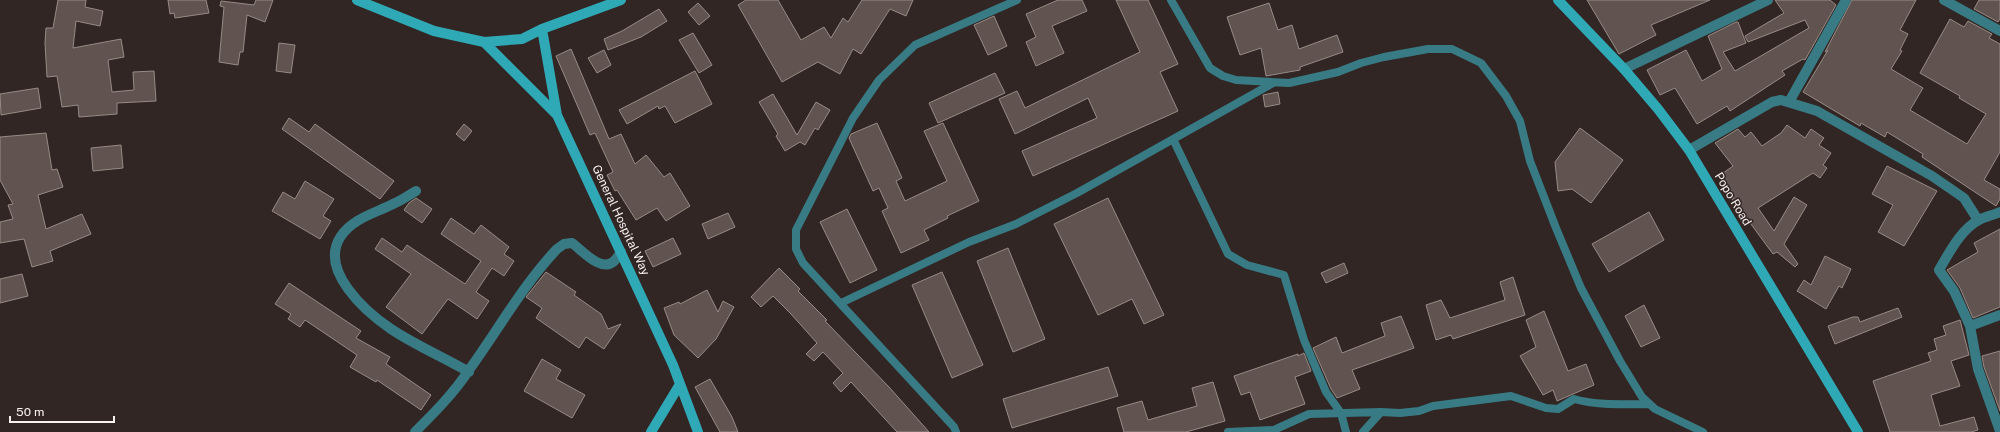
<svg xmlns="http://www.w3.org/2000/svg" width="2000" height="432" viewBox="0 0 2000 432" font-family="'Public Sans',sans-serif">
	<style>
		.building { fill: #615450; stroke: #988b86 }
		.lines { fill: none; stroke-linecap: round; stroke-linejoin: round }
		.service { stroke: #387b84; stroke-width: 8 }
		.minor { stroke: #387b84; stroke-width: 10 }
		.secondary { stroke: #30a9b7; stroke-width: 10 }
		.labels { text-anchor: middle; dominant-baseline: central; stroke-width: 3; stroke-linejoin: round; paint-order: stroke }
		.street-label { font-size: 12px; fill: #faf2f0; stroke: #312623 }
	</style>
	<rect width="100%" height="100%" fill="#312623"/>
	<path class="building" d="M58,0H86L85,7L103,11L100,26L76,21L73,48L121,39L124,57L108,60L112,92L134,90L133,72L154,71L156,101L117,103V114L79,117L78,105L62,107L57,76L47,77L45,43L46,28H53Z
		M168,0H206L209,13L175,18L174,13L170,14Z
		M256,0H273L265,22L247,15L243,52H240L238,65L219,62L224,7L220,6L221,1L254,5Z
		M746,0H778L801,40L824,27L831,38L843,18L848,22L862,0H913L906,16L890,9L861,54L853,49L840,74L818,62L782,82L738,5Z
		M1058,0H1082L1087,11L1052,26L1064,53L1036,66L1026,42L1036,37L1026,14Z
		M1116,0H1148L1178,64L1160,72L1178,111L1033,176L1022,151L1097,118L1088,98L1015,134L999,99L1017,91L1025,108L1140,52Z
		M1587,0H1710L1651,25L1656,35L1619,54Z
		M1775,0H1830L1836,5L1805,60L1803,59L1782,71L1785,75L1730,111L1727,106L1697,124L1675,88L1660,95L1647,70L1686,50L1702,81L1722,69L1708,36L1736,22H1738L1746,43L1723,52L1735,71L1809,28L1805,20L1748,42L1745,36L1784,13Z
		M1852,0H1916L1900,30L1908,34L1900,50L1902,51L1891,69L1923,88L1910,110L1967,144L1986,114L1959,98L1960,96L1920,73L1950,19L1964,27L1968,21L1992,34L1989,38L2000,44V152L1984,180L2000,189V199L1996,206L1922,157L1923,154L1887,132L1885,137L1861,123L1860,126L1803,92L1828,50L1825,52Z
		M1979,0H2000V19L1998,22L1974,9Z
		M698,3L710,16L699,25L688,12Z
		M1269,3L1278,30L1292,25L1299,49L1337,35L1343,52L1300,67V70L1266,76L1261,48L1240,55L1227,17Z
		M659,9L667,21L641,37L608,50L604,39L622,31Z
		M994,16L1007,46L988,55L974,25Z
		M693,33L712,65L699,73L679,40Z
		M279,43L295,45L291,73L276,71Z
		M571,49L609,139L621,134L635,164L646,155L664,177L670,173L690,206L666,221L657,208L636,220L617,190L615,191L607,175L613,172L595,133L590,135L556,56Z
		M604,50L611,65L597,73L588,58Z
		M695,71L712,104L675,123L665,106L659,109L658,106L627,124L619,110Z
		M995,73L1005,93L938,123L929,103Z
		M38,88L41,108L1,115L0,94Z
		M1278,92L1280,104L1265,107L1263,95Z
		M773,94L797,135L816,102L830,110L818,130L815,128L805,145L800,142L785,151L776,136L778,134L759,102Z
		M289,118L309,132L315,124L394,181L380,199L282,129Z
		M877,123L902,178L896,181L905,201L947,181L924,131L943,123L979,201L947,216L948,218L924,230L929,240L901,253L882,211L888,208L879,188L873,191L849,138L851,134Z
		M464,124L472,131L464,141L456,134Z
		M1787,125L1805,138L1811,129L1824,138L1819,145L1831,153L1823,165L1827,168L1820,178L1813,173L1758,208L1774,231L1794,197L1807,205L1784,244L1798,264L1795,267L1777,252L1773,254L1745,216L1743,217L1732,199L1734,198L1719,176L1733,166L1715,143L1738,129L1745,137L1751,132L1762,146L1781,133Z
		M1580,128L1623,160L1591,203L1572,189L1558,191L1555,162Z
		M46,133L52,170L57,169L63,187L38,195L46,229L82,214L91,234L50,251L53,261L32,267L24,239L0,243V222L13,219L8,205L13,204L0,180V137Z
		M121,145L123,168L93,171L91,148Z
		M1887,166L1937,191L1904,246L1878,232L1893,205L1872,194Z
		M305,181L334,199L323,216L331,221L320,239L272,211L283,192L295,199Z
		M416,198L432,209L422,223L404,210L409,203Z
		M1108,198L1164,315L1144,324L1132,299L1098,315L1054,224Z
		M847,209L877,270L850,283L820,222Z
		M1649,212L1664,240L1609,272L1592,244Z
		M728,213L735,227L708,239L702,224Z
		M451,218L474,234L481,225L509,247L504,254L514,261L504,276L492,268L476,292L489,301L477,319L448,299L422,334L386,307L411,274L375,249L382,238L402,252L407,245L465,284L481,261L441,234Z
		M2000,229V307L1973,318L1960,288L1947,270L1978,252L1974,243Z
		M673,238L681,254L653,267L645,251Z
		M1008,248L1045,339L1013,352L977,261Z
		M1825,256L1851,269L1842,288L1839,286L1826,309L1797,291L1804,280L1811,285Z
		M1344,263L1348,273L1326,283L1321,273Z
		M779,268L800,289L798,291L827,320L825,321L889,387L929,432H897L851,382L841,392L833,383L843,373L842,372L823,352L814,361L806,354L817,343L791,314L773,296L761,307L751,297Z
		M546,272L576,292L574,295L601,314L608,329L621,324L604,349L586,337L579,348L536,318L542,308L526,297Z
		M942,272L983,365L952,378L912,285Z
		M22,274L28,296L0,303V279Z
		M1513,277L1525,315L1453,339L1451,335L1436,340L1426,305L1441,300L1450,318L1505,300L1500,282Z
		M289,283L361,331L356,338L390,357L386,364L431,395L421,410L377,380L376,382L350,367L357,355L305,320L300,327L288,319L291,314L275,304Z
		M707,290L718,312L723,301L734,307L716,339L698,358L674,335L664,308L679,302L680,304Z
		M1644,305L1660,338L1641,347L1625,316Z
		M1898,308L1902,317L1835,344L1828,326L1853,317H1858L1860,322Z
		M1544,311L1568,371L1586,364L1594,385L1557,401L1553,390L1543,395L1520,356L1536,347L1526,320Z
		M1401,316L1414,348L1352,370L1360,389L1337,398L1331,389L1313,348L1336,337L1342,353L1385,336L1381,323Z
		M1960,320L1969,355L1951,361L1960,386L1931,395L1940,426L1974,417L1978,430L1971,432H1890L1873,381L1931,361L1928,353L1937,350L1934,339L1946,335L1943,326Z
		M2000,351V411L1984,367L1982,356Z
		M1304,353L1311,371L1295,377L1305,404L1260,420L1250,392L1241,395L1234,376L1298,354V356Z
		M542,359L561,370L556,379L585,395L572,418L524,391Z
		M1108,367L1118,396L1012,428L1003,399Z
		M710,379L732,417L738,432H720L695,387Z
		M1213,382L1225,421L1186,432H1124L1117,408L1142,401L1148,420L1197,406L1192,388Z"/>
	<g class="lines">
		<path class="service" d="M1171,0L1210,68L1223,76L1236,80L1289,83L1338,72L1361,63L1384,57L1428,49H1452L1481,63L1506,96L1520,121L1530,161L1556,228L1581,288L1620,361L1642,397L1655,409L1703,432
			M1173,139L1228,254L1247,265L1284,275L1304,340L1326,392L1341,413L1346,432
			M841,303L969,242L1016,224L1077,193L1273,83
			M956,432L954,427L803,263L796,249V230L853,118L879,80L915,45L1017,0
			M1228,432L1274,430L1309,414L1381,412
			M1363,432L1381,412L1400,413L1419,411L1433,406L1511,396L1546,408L1558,409L1574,399C1599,406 1624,404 1649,404"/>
		<path class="minor" d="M1944,0L2000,31
			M1624,69L1768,0
			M1789,102L1846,0
			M1689,150L1772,102L1781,100L1817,111L1932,176L1964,198L1978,220
			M416,191C409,195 402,200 395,203C376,213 353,218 341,236C318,270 366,312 391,329C415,345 443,357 469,372
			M2000,212C1993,215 1985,217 1979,220C1961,229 1949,253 1939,270L1954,291L1970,326L1978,369L2000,431
			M1970,326L2000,315
			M415,432C434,413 454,393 469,370C498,330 523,285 557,249L564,244L572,243C582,250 600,272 613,262C616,260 619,255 621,252"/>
		<path class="secondary" d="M357,0L434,31L484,42L522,39L542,29L621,0
			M1558,0L1624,69L1658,109L1689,150L1858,432
			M542,29L557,115
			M484,42L557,115L673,365L698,432
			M651,432L680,384"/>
	</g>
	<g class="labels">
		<g class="street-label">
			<text transform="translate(1733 199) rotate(59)">Popo Road</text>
			<text transform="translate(621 220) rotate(65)">General Hospital Way</text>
		</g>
	</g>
	<path d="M10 416v6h104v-6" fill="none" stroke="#faf2f0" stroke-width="2"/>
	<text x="16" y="416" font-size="12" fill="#faf2f0" stroke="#312623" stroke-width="3" paint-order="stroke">50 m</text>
</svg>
